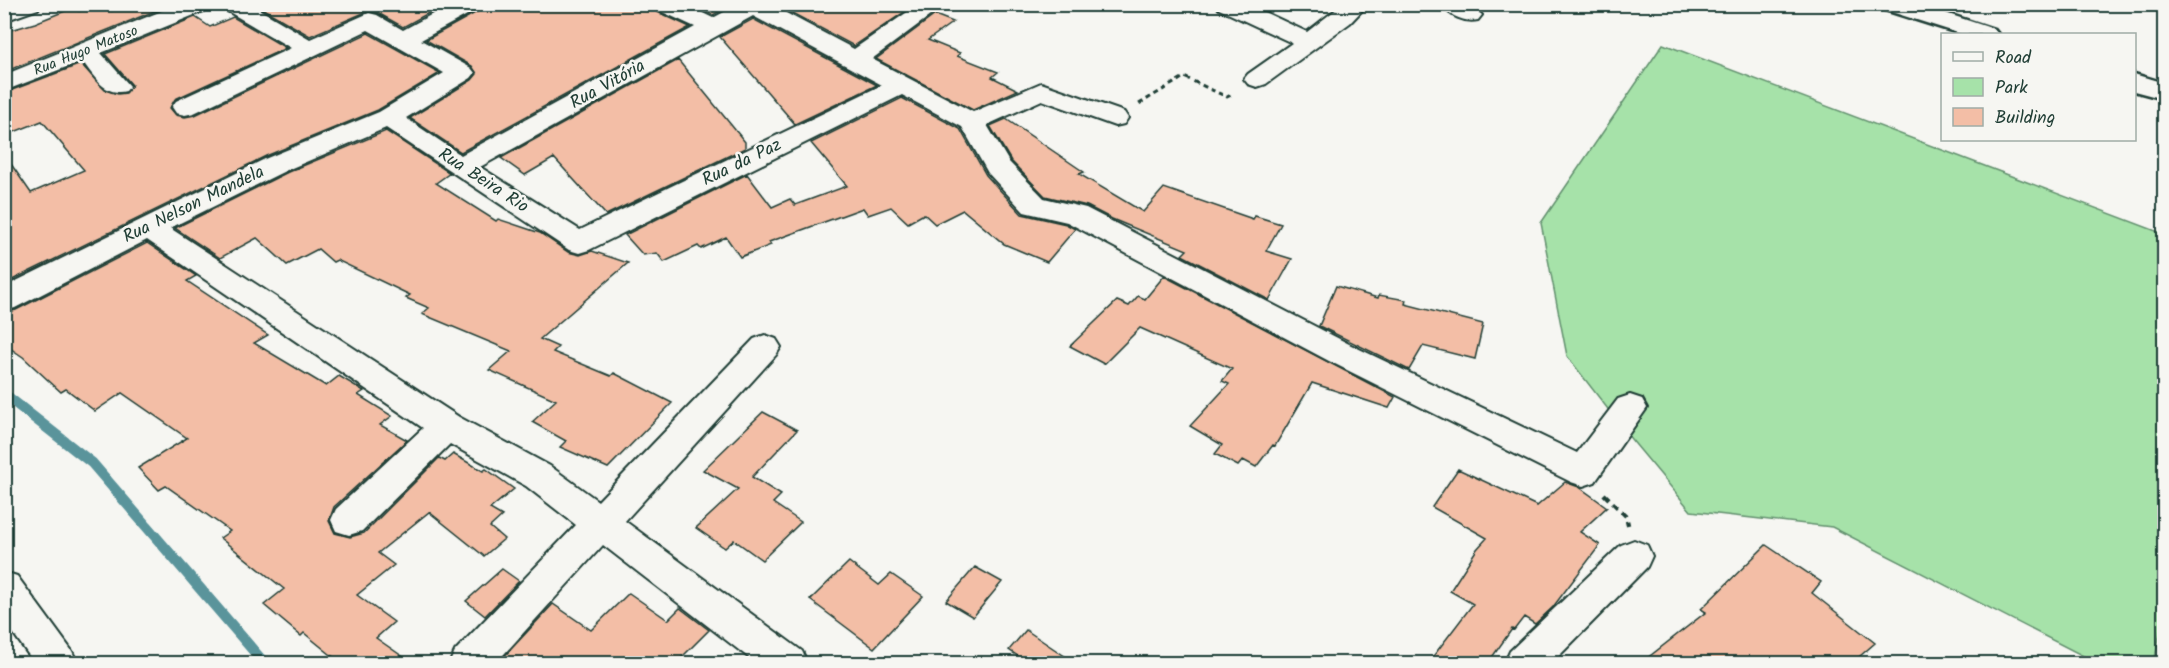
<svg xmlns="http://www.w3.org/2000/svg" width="2169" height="668" viewBox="0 0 2169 668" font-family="Kalam,sans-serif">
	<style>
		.green { fill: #a6e2a9; stroke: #62906e; stroke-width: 1.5 }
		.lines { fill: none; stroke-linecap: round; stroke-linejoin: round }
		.stream { stroke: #5a949b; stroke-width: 11 }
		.building { fill: #f3bea6; stroke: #1f3d34; stroke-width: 1.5 }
		.minor-casing { stroke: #1f3d34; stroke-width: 4 }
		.tertiary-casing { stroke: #1f3d34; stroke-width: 5 }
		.path-far1 { stroke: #1f3d34; stroke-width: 3; stroke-dasharray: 5 4; stroke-linecap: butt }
		.path { stroke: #1f3d34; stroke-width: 4.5; stroke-dasharray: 7 5; stroke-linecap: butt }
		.minor { fill: #f6f6f2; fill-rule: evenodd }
		.tertiary { fill: #f6f6f2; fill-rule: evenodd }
		.labels { text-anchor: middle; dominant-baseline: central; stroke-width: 5; stroke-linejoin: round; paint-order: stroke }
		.far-street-label { font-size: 15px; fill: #1f3d34; stroke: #f6f6f2 }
		.street-label { font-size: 18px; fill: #1f3d34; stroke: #f6f6f2 }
	</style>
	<rect width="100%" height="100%" fill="#f6f6f2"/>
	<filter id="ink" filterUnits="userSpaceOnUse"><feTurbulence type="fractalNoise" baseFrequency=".0167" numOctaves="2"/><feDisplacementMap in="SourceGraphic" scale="12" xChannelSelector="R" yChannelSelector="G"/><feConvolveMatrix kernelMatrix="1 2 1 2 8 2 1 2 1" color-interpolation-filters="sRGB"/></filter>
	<g filter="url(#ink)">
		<path class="green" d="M1663,44L2164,234V613L2154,663H2097L1832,527L1691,511L1631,439L1567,356L1541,223Z"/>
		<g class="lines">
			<path class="stream" d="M4,394L92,463L265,664"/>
		</g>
		<path class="building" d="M94,4H103L112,11L127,4H172L4,72V32L35,23L75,7L79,11Z
			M261,4H445L403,27L378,13L368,11L310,36L258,6Z
			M483,4H651L655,11L690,27L461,152L410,118L472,80L477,74L472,66L426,40L479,11Z
			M690,4H733L713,15Z
			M775,4H910L913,6L854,46Z
			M935,15L953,22L928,40L960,53L957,56L998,72L992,77L1018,90L973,110L876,59Z
			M195,17L210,27L233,17L286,48L175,99L170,108L176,115L185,117L195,115L368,33L440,73L378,110L266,156L4,284V154L31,193L84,170L42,121L4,136V93L81,64L105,90L118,94L126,93L132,85L105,54Z
			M753,19L877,85L795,124L720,37Z
			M678,60L745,142V148L606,215L554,158L525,175L501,158Z
			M902,98L960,129L986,175L1022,214L1066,224L1075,229L1047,262L1004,244L963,210L935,224L924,214L908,223L891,207L868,215L863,208L769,242L771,245L740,257L726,237L701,249L698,246L664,262L657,253L643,255L625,235L747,174L772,207L790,199L795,205L847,186L811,143Z
			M1006,119L1084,172L1079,174L1143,212L1164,188L1253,219L1255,216L1281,224L1266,251L1292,259L1269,300L1182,255L1187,250L1112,219L1087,206L1045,196L1011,161L990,126Z
			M386,131L450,173L436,183L496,221L498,219L540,233L568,252L580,255L592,251L628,263L540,339L558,347L553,352L611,376L614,373L672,403L608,468L560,447L566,441L532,422L556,400L489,370L511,351L422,314L429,308L406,298L410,295L337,260L333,262L318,249L287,265L257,238L220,258L175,228L288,172Z
			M147,243L196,276L187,281L268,335L254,343L326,386L339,376L364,391L358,395L392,416L380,425L407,440L334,507L329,521L335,533L350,537L364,533L439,458L445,461L453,454L483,471L486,469L514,489L490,509L502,516L490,527L504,539L484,556L429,512L378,553L394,565L357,595L394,622L376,638L412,663H341L304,633L301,636L264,605L284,589L220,538L230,531L166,486L159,490L138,468L187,438L122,393L95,411L66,389L61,392L23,357L4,344V313L16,310Z
			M1164,276L1395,397L1389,408L1312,383L1275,446L1273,445L1256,467L1243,460L1238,466L1215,454L1222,445L1190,426L1229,384L1222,381L1232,369L1140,328L1104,364L1070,346L1117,301L1129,306L1138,296L1145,299Z
			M1336,286L1378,298L1379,295L1406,300L1405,304L1483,324L1475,359L1423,346L1409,370L1319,326Z
			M763,412L797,430L752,477L781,495L773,503L801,522L762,560L734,540L725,548L696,528L738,489L703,470Z
			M1458,469L1537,506L1565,482L1579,487L1607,507L1580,532L1600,545L1553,607L1535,624L1524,617L1514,630L1512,629L1488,663H1428L1473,604L1450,591L1477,549L1487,538L1432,507Z
			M1766,545L1821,582L1812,593L1875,643L1852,663H1641L1706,612L1701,609Z
			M849,562L879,585L891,574L923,596L874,648L810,600Z
			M975,567L1002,582L973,617L946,601Z
			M502,569L519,581L485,616L466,601Z
			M629,593L668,620L680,608L709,630L676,663H498L553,604L591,630Z
			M1026,630L1075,663H1028L1009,650Z"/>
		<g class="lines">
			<g class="minor-casing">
				<path id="minor" d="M7,4H41L38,9L4,21V6Z
					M179,4H212L209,9L101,53L130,86L126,91C105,97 94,76 82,61L4,91V75Z
					M221,4H250L310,39L369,13L377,15L403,30L451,4H481L478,9L421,40L471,68L475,73L471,78L406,118L461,155L695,27L656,9L653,4H684L713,18L739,4H769L854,49L919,4H946L872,59L973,112L1041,83L1124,112L1128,118L1124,124L1115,126L1042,100L987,125L1009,162L1044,198L1086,208L1351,345L1577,453L1618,399L1630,395L1642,399L1647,408L1595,482L1583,486L1571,482L1329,361L1067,222L1024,212L988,173L962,127L902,95L589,250L579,253L569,250L386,128L287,170L170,228L459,417L550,466L598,501L754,339L765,335L776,339L781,347L776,355L625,521L802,651L808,664H757L603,545L495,664H449L455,651L576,525L526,486L450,444L362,531L349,535L336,531L331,520L336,509L423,428L147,240L15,308L4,311V287L267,158L379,112L444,73L368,30L194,113L185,115L176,113L172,107L176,101L291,48L224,9ZM753,16L882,85L580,230L480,167Z
					M1216,4H1247L1307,32L1343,4H1368L1350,23L1266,84L1257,87L1248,84L1244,79L1248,74L1292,43L1219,9Z
					M1441,4H1469L1482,15L1478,20C1465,23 1449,16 1441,4Z
					M1634,540L1647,545L1652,556L1647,567L1551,664H1504L1510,651L1621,545Z
					M4,572L17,576L72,651L78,664H35L4,620Z"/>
			</g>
			<g class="tertiary-casing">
				<path id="tertiary" d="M1879,4H1918L1994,29L1998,34H1961L1882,9Z
					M2134,74L2164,83V99L2134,91Z"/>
			</g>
			<path class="path-far1" d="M1139,104L1184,77L1227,97L1233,94"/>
			<path class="path" d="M1604,494L1626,516L1628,525"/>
			<use href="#minor" class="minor"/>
			<use href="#tertiary" class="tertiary"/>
		</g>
	</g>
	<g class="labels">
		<g class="far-street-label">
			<text transform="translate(86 51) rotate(-22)">Rua Hugo Matoso</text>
		</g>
		<g class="street-label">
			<text transform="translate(608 85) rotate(-29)">Rua Vitória</text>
			<text transform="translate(742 163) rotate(-26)">Rua da Paz</text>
			<text transform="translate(483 181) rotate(33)">Rua Beira Rio</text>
			<text transform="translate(194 205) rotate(-26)">Rua Nelson Mandela</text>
		</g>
	</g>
	<rect width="2169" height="668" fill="none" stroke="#f6f6f2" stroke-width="24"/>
	<rect x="12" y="12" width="2145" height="644" fill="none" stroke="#1f3d34" stroke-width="2" filter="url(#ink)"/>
	<rect x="1941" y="33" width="195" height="108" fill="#f6f6f2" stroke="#a0aca6" stroke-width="1.5"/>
	<rect x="1953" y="52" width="30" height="9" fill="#f6f6f2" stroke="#a0aca6" stroke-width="1.5"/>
	<text x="1995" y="63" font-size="18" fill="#1f3d34">Road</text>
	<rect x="1953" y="78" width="30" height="18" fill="#a6e2a9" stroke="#a0aca6" stroke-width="1.5"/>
	<text x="1995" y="93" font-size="18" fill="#1f3d34">Park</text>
	<rect x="1953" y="108" width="30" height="18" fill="#f3bea6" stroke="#a0aca6" stroke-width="1.5"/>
	<text x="1995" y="123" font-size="18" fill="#1f3d34">Building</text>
</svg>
